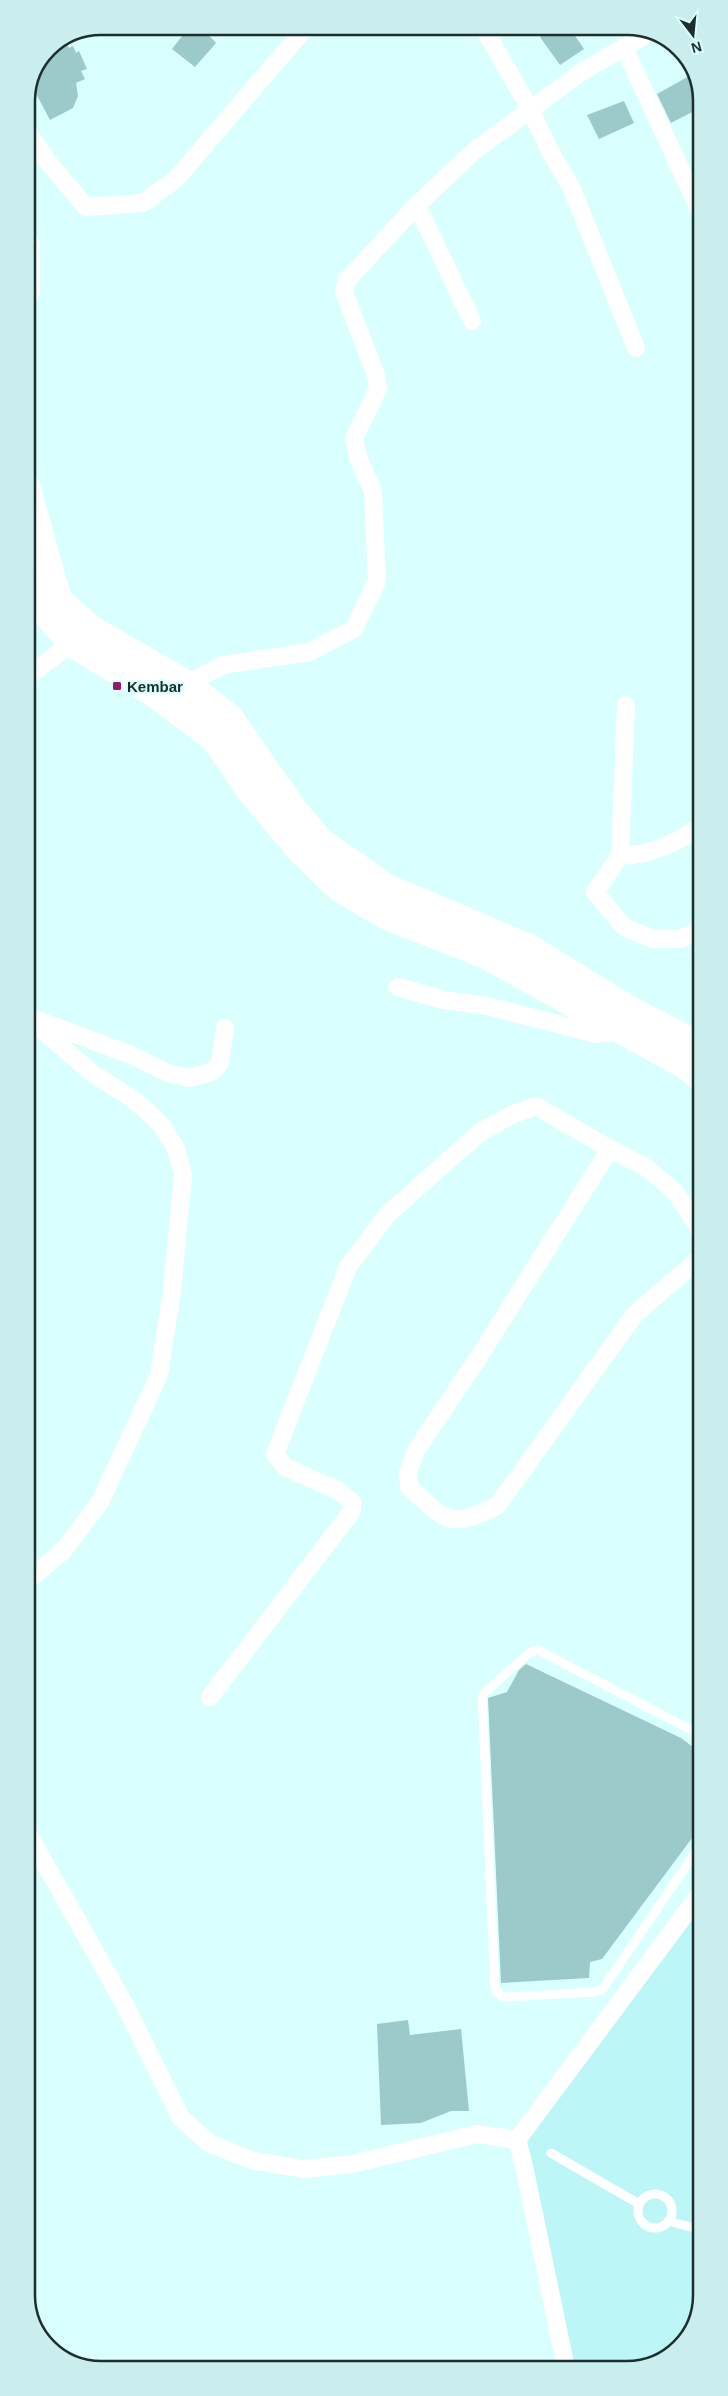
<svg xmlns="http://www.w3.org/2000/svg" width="728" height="2396" viewBox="0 0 728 2396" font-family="Helvetica,sans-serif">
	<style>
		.built { fill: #bdf6f6 }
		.building { fill: #9cc9c9 }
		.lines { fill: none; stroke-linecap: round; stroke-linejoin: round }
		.service { stroke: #fff; stroke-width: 9 }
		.minor { stroke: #fff; stroke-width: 18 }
		.trunk { stroke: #fff; stroke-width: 28 }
		.poi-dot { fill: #941772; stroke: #d9fffe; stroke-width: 2 }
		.labels { text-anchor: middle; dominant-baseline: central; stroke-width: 4.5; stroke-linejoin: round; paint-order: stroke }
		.poi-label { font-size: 15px; font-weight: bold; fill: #1c2e2e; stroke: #d9fffe; text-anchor: start }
		.rim { fill: none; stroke: #1c2e2e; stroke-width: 2.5 }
	</style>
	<rect width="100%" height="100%" fill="#d9fffe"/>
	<path class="built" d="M701,1908L702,2295L683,2344L642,2368H574L527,2141Z"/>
	<path class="building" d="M190,26H200L216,43L195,67L172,49Z
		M554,27H569L584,49L560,65L540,37Z
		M66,41L69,48L73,46L76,53L79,51L87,69L81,71L85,79L76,83L78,96L73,108L50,120L32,86L48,48Z
		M691,75L700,92V108L671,123L657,94Z
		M624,101L634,123L599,139L587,115Z
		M526,1664L681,1738L701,1753V1826L602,1959L590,1962L589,1978L501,1983L488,1698L507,1692L519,1670Z
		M408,2020L410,2035L461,2029L469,2111H451L421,2123L381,2125L377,2024Z"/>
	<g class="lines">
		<path class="service" d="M701,1735L538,1650L529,1653L482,1695L495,1989L501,1996L506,1997L593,1992L602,1990L701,1844
			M551,2153L639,2204
			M638 2211a17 17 0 1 1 34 0a17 17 0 1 1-34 0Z
			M668,2221L702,2230"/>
		<path class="minor" d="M483,27L530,109L551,153L571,187L636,348
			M624,47L700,211
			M26,129L48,162L86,207L143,203L176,179L307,26
			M417,205L472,321
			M27,677L80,637
			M186,684L223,665L309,652L354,629L377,581L373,491L359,460L354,438L378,389L376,375L344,292L347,280L417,205L474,151L583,71L649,33
			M626,705L620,856L595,892L624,927L652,939H681L701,929
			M620,856C651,855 676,843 701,826
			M398,987L444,1000L487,1006L597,1034L622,1031
			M27,1017L92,1073L134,1100L161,1124L176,1149L183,1175L172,1291L159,1375L100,1502L63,1551L27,1581
			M34,1019L129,1054L168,1073L189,1078L212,1072L220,1063L225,1028
			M610,1149L480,1355L417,1449L408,1472L409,1487C445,1520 449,1530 497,1506L635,1314L701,1257
			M210,1697L352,1511V1502L339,1491L285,1467L275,1454L348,1267L387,1215L480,1132L514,1114L536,1106L610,1149L647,1168L675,1192L696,1223L701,1235
			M27,1832L125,2005L181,2118L209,2143L251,2160L303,2169L352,2164L477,2134L517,2140
			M566,2368L524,2166L517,2140L701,1893"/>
		<path class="trunk" d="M26,246V291
			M27,488L55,590L61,603L91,629L186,684L229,717L294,811L321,842L387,888L529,948L628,1009L701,1047
			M27,573L43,610L72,643L154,693L215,739L250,790L301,851L341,889L387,916L486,955L685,1065L701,1077"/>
	</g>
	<rect class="poi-dot" x="112" y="681" width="10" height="10" rx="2.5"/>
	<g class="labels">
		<g class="poi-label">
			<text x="127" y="686">Kembar</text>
		</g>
	</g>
	<path d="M0 0H728V2396H0ZM101 35H627A66 66 0 0 1 693 101V2295A66 66 0 0 1 627 2361H101A66 66 0 0 1 35 2295V101A66 66 0 0 1 101 35Z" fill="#caeeed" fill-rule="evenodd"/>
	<path class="rim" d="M101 35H627A66 66 0 0 1 693 101V2295A66 66 0 0 1 627 2361H101A66 66 0 0 1 35 2295V101A66 66 0 0 1 101 35Z"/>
	<g transform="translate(693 35) rotate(164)" stroke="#d9fffe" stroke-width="4" paint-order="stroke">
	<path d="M0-4L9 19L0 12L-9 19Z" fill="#1c2e2e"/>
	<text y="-8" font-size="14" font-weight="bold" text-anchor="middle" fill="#1c2e2e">N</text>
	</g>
</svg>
